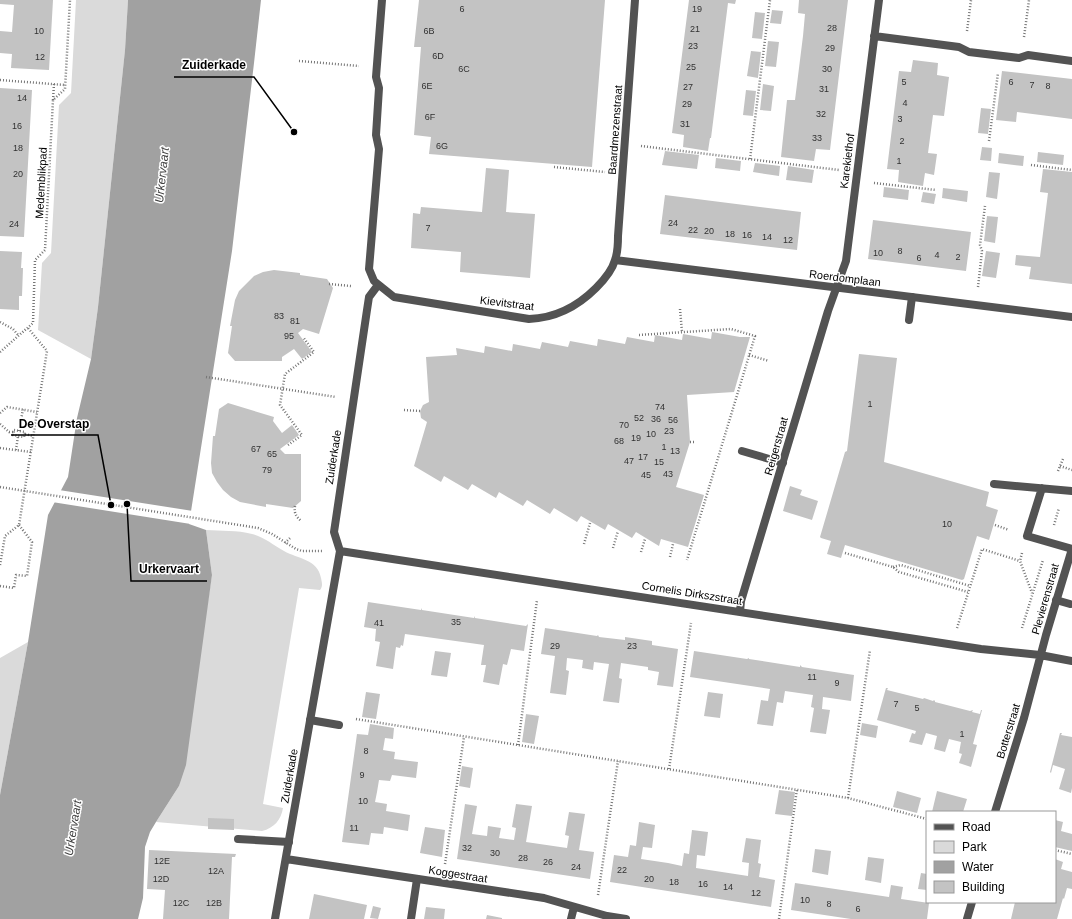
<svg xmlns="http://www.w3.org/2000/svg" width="1072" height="919" viewBox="0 0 1072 919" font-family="Helvetica,sans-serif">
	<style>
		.green { fill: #dadada }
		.water { fill: #a1a1a1 }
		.pier { fill: #fff }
		.building { fill: #c3c3c3 }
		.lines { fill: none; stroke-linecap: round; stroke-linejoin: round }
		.path { stroke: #757575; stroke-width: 2.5; stroke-dasharray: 1 2; stroke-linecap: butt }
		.lane { stroke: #535353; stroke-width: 8 }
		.street { stroke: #535353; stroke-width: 8 }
		.labels { text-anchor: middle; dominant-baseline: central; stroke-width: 3; stroke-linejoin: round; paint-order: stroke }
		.number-label { font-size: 9px; fill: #313131 }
		.street-label { font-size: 11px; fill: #000; stroke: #fff }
		.water-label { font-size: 12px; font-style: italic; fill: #424242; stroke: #fff }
		.leader { fill: none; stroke: #000; stroke-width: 1.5 }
		.callout-dot { fill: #000; stroke: #fff; stroke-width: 1.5 }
		.callout-label { font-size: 12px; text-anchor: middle; font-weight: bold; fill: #000; stroke: #fff; stroke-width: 3; stroke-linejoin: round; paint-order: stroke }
	</style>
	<rect width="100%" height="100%" fill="#fff"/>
	<path class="green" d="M76,0H128L125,50L98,307L91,359L38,330L42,263L51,253L59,105L71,93Z
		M206,530C221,531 237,530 252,534C264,537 273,545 284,551C298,559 318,559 321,578C322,583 323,586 320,590L299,588L263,804L283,808C281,820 274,828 262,831L156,822L179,786L212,575Z
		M28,642L0,795V658Z"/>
	<path class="water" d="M128,0H261L254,63L232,251L189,524L206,530L212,575L186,765L179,786L156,822L150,832L145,847L143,898L138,919H0V795L28,642L48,515L68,477L77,418L91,359L98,307L125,50Z"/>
	<path class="pier" d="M59,490L193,511L191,523L197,525L52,502Z"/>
	<path class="building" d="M0,0H53L49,70L11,68L12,54L0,53V31L12,32L14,5L0,4Z
		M419,0H605L592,167L429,154L431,137L414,135L421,47H414Z
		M689,0H736L735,4L728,3L711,138H710L708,151L683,147L684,135L672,133Z
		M799,0H848L830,150L816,149L814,161L781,157L787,100H795L803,36L805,14L798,13Z
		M772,10L783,11L781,24L770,23Z
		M755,12L765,13L762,39L752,38Z
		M768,41L779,42L776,67L765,66Z
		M751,51L761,52L758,78L747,76Z
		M913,60L938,63L937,75L949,77L944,116L933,115L928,153L937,154L934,175L925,173L923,186L898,182L899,170L887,169L899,71L911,72Z
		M1002,71L1072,79V119L1017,112L1016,122L996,120Z
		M763,84L774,86L771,111L760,110Z
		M0,88L32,90L24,237L0,236Z
		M746,90L756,91L753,116L743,115Z
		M981,108L991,109L988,134L978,133Z
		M982,147L992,148L991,161L980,160Z
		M665,151L699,155L697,169L662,165Z
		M1038,152L1064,155L1063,165L1037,162Z
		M999,153L1024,156L1023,166L998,163Z
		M716,158L741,161L740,171L715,168Z
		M755,163L780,166L779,176L753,172Z
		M788,166L814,170L812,183L786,180Z
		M486,168L509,170L506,212L535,214L530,278L460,272L461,252L411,248L413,213L420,214L421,207L482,212Z
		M1043,169L1072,172V284L1029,279L1031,267L1015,265L1016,255L1040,257L1048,193L1040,192Z
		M989,172L1000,173L997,199L986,197Z
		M884,187L909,190L908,200L883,197Z
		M943,188L968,191L967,202L942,198Z
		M923,192L936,194L934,204L921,202Z
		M665,195L801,212L797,250L660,234Z
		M987,216L998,217L995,243L984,241Z
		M873,220L971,232L966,271L868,259Z
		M0,251L22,252L21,268H23L22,296H19V310L0,309Z
		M986,251L1000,253L996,278L982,276Z
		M274,270L300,273V275L327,279L333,288L319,334L303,329L298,333L312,352L302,359L294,349L282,357V361H235L228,353L232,326H230L235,300L239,291L254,276L263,272Z
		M712,332L740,337H750L734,392L687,395L690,442L676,487L704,495L688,547L661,539L659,546L636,532L632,538L608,524L605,530L581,516L577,522L554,508L550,514L527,500L523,506L499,492L496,498L472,484L468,490L444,476L441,482L414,466L427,422L421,418L420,411L423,405L429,402L426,357L457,355L456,348L484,353L485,346L512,351L513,344L540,349L542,342L568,347L570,341L597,346L598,339L625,344L627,337L654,342L655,335L682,340L683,334L711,339Z
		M859,354L897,358L884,462L989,492L986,506L998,510L989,540L977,536L964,579L962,580L845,545L841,558L827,554L831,541L821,538L820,537L845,452L847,451Z
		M228,403L274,417L273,421L282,433L292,425L299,435L280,449L285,454H301V501L293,508L266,504V507L240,502L231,497L223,490L217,482L212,473L211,463L213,436H215L219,409Z
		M790,486L802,490L800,495L818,501L812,520L783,511Z
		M368,602L421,610V608L422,610L474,618V616L475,618L526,626L528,624L524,651L511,649L507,665L503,664L499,685L483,682L486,665H481L484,645L470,643L405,634L403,646L401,645L400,648L396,647L393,669L376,666L380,642L375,641L376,629L364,627Z
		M545,628L597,636L598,635L599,637L625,640V637L652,641V645L678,649L673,687L657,685L659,672L648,670V667L621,663L619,678L622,679L619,703L603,701L609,664L594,662L593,670L582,668L583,660L567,658L566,670L569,671L566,695L550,693L555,656L541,654Z
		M435,651L451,653L447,677L431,675Z
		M694,651L747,659L749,658V659L800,667V665L802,667L854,675L851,701L823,697L822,709L830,710L826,734L810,732L814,708L811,707L813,695L785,691L783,703L777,702L773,726L757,724L761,700L768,701L770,689L690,677Z
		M886,688H888L887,690L923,699L924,698L933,701L934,700L935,701V702L970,711L973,710L972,712L980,714L981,710H982L973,744L977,745L971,767L959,763L962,754L959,753L961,742L949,739L945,752L934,749L937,736L926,733L922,745L909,742L912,733L915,734L916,731L877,720Z
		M366,692L380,694L376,719L362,717Z
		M708,692L723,694L720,718L704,716Z
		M526,714L539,716L534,744L522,742Z
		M862,723L878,726L876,738L860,735Z
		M370,724L394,728L393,739L385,738L383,750L395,752L394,759L418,762L416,778L392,775L390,781L379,780L377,792L375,802L387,804L386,811L410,815L408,831L384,827L383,834L371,833L369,845L342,842L357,734L368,735Z
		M1060,733H1062L1061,735L1072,737V788L1071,793L1059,789L1065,769L1053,765L1051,773L1050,772Z
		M462,766L473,768L470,788L459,786Z
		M779,790L795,792L792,816L775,814Z
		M897,791L921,798L917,813L893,807Z
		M937,791L967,799L963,812H932Z
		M465,804L477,806L472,834L487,836L488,826L501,828L499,838L514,840L516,828L512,827L516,804L532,806L526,842L567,848L569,836L565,835L569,812L585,814L579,850L594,852L590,879L457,859Z
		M208,818L234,819V830L208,829Z
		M1055,820L1063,822L1061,831L1072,834V851L1055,847Z
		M639,822L655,825L652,848L643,847L641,859L668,863L682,866L684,853L689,854L692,830L708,832L705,856L697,855L696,868L748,876L749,863L742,862L746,838L761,840L758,863L761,864L759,877L775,880L771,907L610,882L614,855L628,857L630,845L636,846Z
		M425,827L445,830L442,857L420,853Z
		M815,849L831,851L828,875L812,872Z
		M149,850L236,854L235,857H232L229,919H163L165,890L147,889Z
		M868,857L884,859L881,883L865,880Z
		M1055,859L1063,862L1061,869L1072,872V889L1067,888L1064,899L1063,898L1057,919H1011L1015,902H1055Z
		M921,873L927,874V890L918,889Z
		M795,883L889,897L891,885L903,887L901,899L929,903L927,919H851L791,910Z
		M314,894L367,905L364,919H309Z
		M373,906L381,908L378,919L370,918Z
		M426,907L445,909L444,919H424Z
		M487,915L502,918V919H486Z"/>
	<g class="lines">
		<path class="path" d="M967,31L971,0
			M1024,37L1029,0
			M299,61L359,66
			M0,80L65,85
			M53,100L54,84
			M989,141L998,73
			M641,146L839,170
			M750,159L770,0
			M1031,165L1072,170
			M554,167L605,172
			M874,183L936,190
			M329,284L351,286
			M978,287L982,251L980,245L985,206
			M680,309L682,332
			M0,322L13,329L19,336
			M639,335L731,329L755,336L687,560
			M0,352L33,323L35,260L45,250L53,100L65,89L70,0
			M749,355L769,361
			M206,377L336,397
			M404,410L420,411
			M0,413L7,407L37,412
			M0,424L9,432H13
			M14,430L25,432L24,437L13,435Z
			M19,431L23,409
			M25,434L33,436
			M690,442H694
			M288,445L302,435L280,405L285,374L314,352L303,337
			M0,448L31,452
			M16,450L18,436
			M1060,466L1072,470
			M1058,471L1063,459
			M0,487L258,528L272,534L296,549L302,551H322
			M295,506C294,514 296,516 301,521
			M995,525L1009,530
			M1054,525L1059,508
			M285,543L290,538
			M584,544L590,523
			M613,548L618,531
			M641,552L645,539
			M845,553L893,567L899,572L968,592
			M1022,553L1020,561L1032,593
			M670,557L673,544
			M0,565L5,536L19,525L47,351L28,328
			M893,567L901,565L970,586
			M0,586L14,588L16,575L27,576L32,542L19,525
			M957,628L982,549L1020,561
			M1022,628L1043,560
			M356,719L848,798L927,819
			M518,745L537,600
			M669,769L691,623
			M848,798L870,650
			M1055,850L1072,854
			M445,864L464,737
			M598,895L618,761
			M779,919L797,789"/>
		<path class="lane" d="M909,320L912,297
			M742,451L783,463
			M994,484L1072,491
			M1042,488L1027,536L1072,549
			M1056,600L1070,604
			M310,720L339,725
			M238,839L289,842
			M411,919L417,879"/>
		<path class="street" d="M382,0L376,77L379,88L376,135L379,149L369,269L374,281L394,297L529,319C556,318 577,307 596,288C604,280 612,271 615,260C618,252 618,244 618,236L635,0
			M874,36L959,47L969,52L1019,58L1028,55L1072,61
			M615,260L1072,317
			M340,551L981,649L1040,655L1072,661
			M740,612L741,601L828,311L846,261L879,0
			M995,812L1024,718L1046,635L1072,549
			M286,859L544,898L607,916L626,919
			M275,919L340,551L334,532L367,310L369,297L378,285
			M571,919L574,907
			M967,919L972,902"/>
	</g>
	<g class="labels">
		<g class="number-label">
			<text x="462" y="9">6</text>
			<text x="697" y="9">19</text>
			<text x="832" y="28">28</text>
			<text x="695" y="29">21</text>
			<text x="39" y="31">10</text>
			<text x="429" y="31">6B</text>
			<text x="693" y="46">23</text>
			<text x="830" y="48">29</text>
			<text x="438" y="56">6D</text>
			<text x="40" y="57">12</text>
			<text x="691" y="67">25</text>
			<text x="464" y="69">6C</text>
			<text x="827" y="69">30</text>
			<text x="904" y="82">5</text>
			<text x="1011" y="82">6</text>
			<text x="1032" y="85">7</text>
			<text x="427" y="86">6E</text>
			<text x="1048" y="86">8</text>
			<text x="688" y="87">27</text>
			<text x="824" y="89">31</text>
			<text x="22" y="98">14</text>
			<text x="905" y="103">4</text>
			<text x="687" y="104">29</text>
			<text x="821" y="114">32</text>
			<text x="430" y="117">6F</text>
			<text x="900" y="119">3</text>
			<text x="685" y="124">31</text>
			<text x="17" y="126">16</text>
			<text x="817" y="138">33</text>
			<text x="902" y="141">2</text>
			<text x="442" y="146">6G</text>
			<text x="18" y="148">18</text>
			<text x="899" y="161">1</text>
			<text x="18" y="174">20</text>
			<text x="673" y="223">24</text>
			<text x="14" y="224">24</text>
			<text x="428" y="228">7</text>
			<text x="693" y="230">22</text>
			<text x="709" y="231">20</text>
			<text x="730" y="234">18</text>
			<text x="747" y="235">16</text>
			<text x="767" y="237">14</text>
			<text x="788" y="240">12</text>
			<text x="900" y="251">8</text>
			<text x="878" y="253">10</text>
			<text x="937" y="255">4</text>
			<text x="958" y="257">2</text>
			<text x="919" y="258">6</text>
			<text x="279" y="316">83</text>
			<text x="295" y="321">81</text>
			<text x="289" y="336">95</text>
			<text x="870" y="404">1</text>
			<text x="660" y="407">74</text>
			<text x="639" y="418">52</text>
			<text x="656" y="419">36</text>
			<text x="673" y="420">56</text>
			<text x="624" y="425">70</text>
			<text x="669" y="431">23</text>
			<text x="651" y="434">10</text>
			<text x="636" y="438">19</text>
			<text x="619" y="441">68</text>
			<text x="664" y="447">1</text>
			<text x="256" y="449">67</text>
			<text x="675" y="451">13</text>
			<text x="272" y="454">65</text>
			<text x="643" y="457">17</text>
			<text x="629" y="461">47</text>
			<text x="659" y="462">15</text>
			<text x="267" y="470">79</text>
			<text x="668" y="474">43</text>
			<text x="646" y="475">45</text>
			<text x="947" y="524">10</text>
			<text x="456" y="622">35</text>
			<text x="379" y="623">41</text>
			<text x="555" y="646">29</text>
			<text x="632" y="646">23</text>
			<text x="812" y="677">11</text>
			<text x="837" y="683">9</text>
			<text x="896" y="704">7</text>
			<text x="917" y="708">5</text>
			<text x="962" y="734">1</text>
			<text x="366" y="751">8</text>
			<text x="362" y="775">9</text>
			<text x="363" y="801">10</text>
			<text x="354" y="828">11</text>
			<text x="467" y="848">32</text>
			<text x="495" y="853">30</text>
			<text x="523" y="858">28</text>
			<text x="162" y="861">12E</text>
			<text x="548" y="862">26</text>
			<text x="576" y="867">24</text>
			<text x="622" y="870">22</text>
			<text x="216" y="871">12A</text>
			<text x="161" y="879">12D</text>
			<text x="649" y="879">20</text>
			<text x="674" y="882">18</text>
			<text x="703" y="884">16</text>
			<text x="728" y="887">14</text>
			<text x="756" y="893">12</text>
			<text x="805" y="900">10</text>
			<text x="181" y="903">12C</text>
			<text x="214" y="903">12B</text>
			<text x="829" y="904">8</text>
			<text x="858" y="909">6</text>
		</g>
		<g class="street-label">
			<text transform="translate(615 130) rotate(-86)">Baardmezenstraat</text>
			<text transform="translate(847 161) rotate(-83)">Karekiethof</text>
			<text transform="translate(41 183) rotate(-87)">Medemblikpad</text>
			<text transform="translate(845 278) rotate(7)">Roerdomplaan</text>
			<text transform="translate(507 303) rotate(7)">Kievitstraat</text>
			<text transform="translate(776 446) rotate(-74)">Reigerstraat</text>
			<text transform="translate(333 457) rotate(-81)">Zuiderkade</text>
			<text transform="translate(692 593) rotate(9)">Cornelis Dirkszstraat</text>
			<text transform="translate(1045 599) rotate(-74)">Plevierenstraat</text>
			<text transform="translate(1008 731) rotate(-73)">Botterstraat</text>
			<text transform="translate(289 776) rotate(-80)">Zuiderkade</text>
			<text transform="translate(458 874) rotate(9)">Koggestraat</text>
		</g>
		<g class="water-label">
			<text transform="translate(162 175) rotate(-84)">Urkervaart</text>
			<text transform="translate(73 828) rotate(-81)">Urkervaart</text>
		</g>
	</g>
	<path class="leader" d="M294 132L254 77H174M111 505L98 435H11M127 504L131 581H207"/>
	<g class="callout-dot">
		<circle cx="294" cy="132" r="4"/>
		<circle cx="111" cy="505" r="4"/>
		<circle cx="127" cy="504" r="4"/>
	</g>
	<g class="callout-label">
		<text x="214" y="69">Zuiderkade</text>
		<text x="54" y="428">De Overstap</text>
		<text x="169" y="573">Urkervaart</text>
	</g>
	<rect x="926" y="811" width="130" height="92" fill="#ffffff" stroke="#999999"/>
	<rect x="934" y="824" width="20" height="6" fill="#535353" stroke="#999999"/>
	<text x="962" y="831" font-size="12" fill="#000000">Road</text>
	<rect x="934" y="841" width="20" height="12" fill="#dadada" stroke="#999999"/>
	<text x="962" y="851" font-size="12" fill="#000000">Park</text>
	<rect x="934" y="861" width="20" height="12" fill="#a1a1a1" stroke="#999999"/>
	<text x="962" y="871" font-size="12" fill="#000000">Water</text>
	<rect x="934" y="881" width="20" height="12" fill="#c3c3c3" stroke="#999999"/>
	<text x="962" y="891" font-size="12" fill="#000000">Building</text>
</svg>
